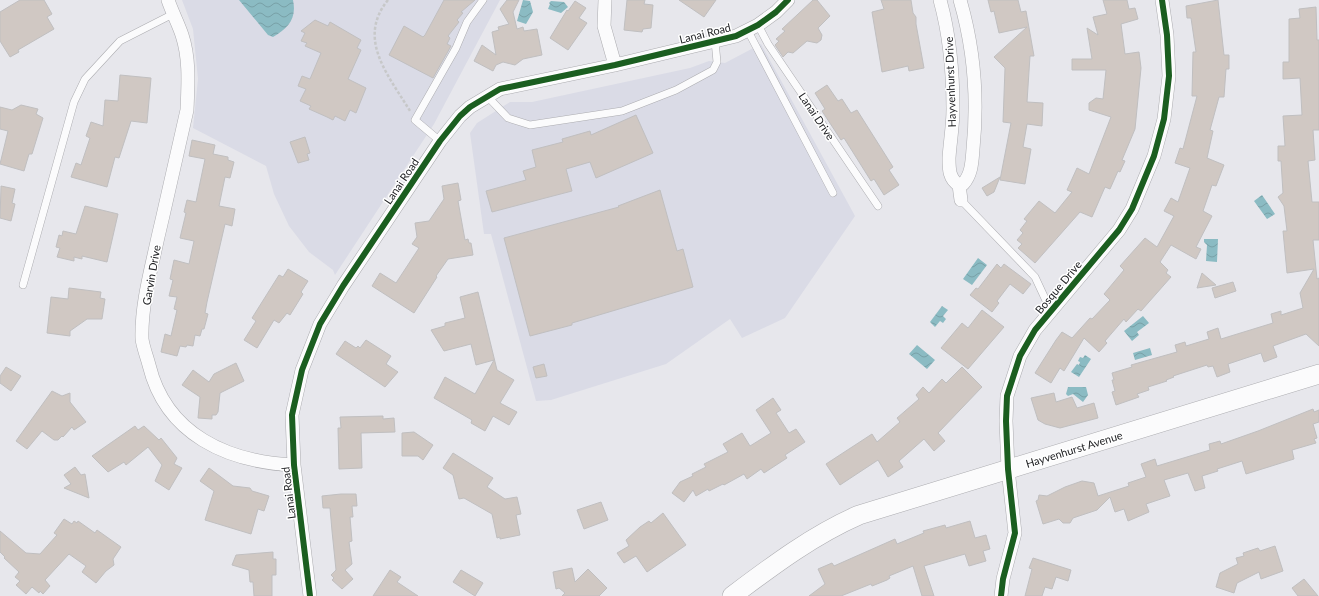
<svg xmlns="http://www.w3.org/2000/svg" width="1319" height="596" viewBox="0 0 1319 596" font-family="Lato,sans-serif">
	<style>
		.built { fill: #dadbe6 }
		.water { fill: url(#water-waves) }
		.building { fill: #d0c8c3; stroke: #c0bfc0 }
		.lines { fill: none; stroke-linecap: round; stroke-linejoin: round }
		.service-casing { stroke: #acacb0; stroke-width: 8 }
		.minor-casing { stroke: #acacb0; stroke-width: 14 }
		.secondary-casing { stroke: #acacb0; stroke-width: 20 }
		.path { stroke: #c7c8c9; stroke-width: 2.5; stroke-dasharray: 3 2; stroke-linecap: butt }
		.service { stroke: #fbfbfc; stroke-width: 7 }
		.minor { stroke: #fbfbfc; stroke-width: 13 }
		.secondary { stroke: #fbfbfc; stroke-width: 19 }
		.cycleway-casing { stroke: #fff; stroke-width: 8 }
		.cycleway { stroke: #1b5e20; stroke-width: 6 }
		.labels { text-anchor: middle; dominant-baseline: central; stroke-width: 3; stroke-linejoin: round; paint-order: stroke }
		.street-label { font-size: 11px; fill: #222326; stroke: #fff }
	</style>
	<defs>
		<pattern id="water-waves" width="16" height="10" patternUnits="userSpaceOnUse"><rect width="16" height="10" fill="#8bbbc3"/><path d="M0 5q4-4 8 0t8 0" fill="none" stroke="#78a0a7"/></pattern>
	</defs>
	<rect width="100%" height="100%" fill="#e7e7ec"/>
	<path class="built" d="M182,0H500L434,124L335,275L333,270L309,252L289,226L274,194L266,166L193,128L198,79L193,29Z
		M761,44L855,216L785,318L742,338L730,319L666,364L551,400L536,401L491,234H484L470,133L477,123L510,102H532L690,68L709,61L725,63Z"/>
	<path class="water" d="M239,0H293C297,19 288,28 273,37L268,35Z
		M523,0L530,1L533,12L526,24L517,21Z
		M551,1L564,2L568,7L561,13L548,9L550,4L549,3Z
		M1262,195L1275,214L1267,219L1254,201Z
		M1204,239H1218L1217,262L1206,261L1207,245L1204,242Z
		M978,258L987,265L972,285L963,279Z
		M942,306L948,310L943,316L946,319L943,323L940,321L935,327L930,322Z
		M1143,316L1149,323L1137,332L1139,335L1132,341L1124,331Z
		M917,345L935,360L927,369L909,354Z
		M1150,348L1152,355L1135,360L1133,353Z
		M1085,355L1091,359L1079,377L1071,372L1077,364L1079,365L1080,362L1078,361L1080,357L1083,358Z
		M1068,387H1086L1088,395L1083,402L1073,394L1068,396L1066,394Z"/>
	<path class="building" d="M20,0H44L52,14L47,17L54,29L18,50L19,52L10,57L0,41V12Z
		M444,0H475L461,12L463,13L457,20L459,22L448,36L450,38L447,44L451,46L433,78L389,55L404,26L423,37L425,35Z
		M507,0H519L513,12L517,29L523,27L524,31L537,29L542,55L523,59L515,65L503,62L496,65L493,71L474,61L482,45L496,55L492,32L499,30L498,27L509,24L500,9Z
		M627,0H645L644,4L653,5L651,28L643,29L642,32L624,30Z
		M679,0H716L704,17Z
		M813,0H817L830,16L818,28L822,35L821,40L817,43L807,41L793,53L788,52L783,57L775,45L779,41L776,39L785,31L782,29Z
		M881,0H911L913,13L916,17V24L924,68L909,71L908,66L882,72L872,12L884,9Z
		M988,0H1018L1021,12L1026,11L1034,56H1030L1027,102L1043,103L1042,126L1027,124L1023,147L1031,149L1025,184L1000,180L1011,123L1003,122L1005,68L994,57L1027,27L999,33L994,11L991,12Z
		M1103,0H1127L1129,9L1135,8L1138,19L1121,24L1125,54L1139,52L1141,68L1135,129L1122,160L1125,161L1120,172L1118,171L1110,189L1105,187L1092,217L1080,212L1035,263L1018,248L1022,244L1017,240L1023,233L1020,230L1027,221L1024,219L1039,201L1055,213L1072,192L1067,190L1077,168L1089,174L1111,117L1089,110V103L1096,98L1103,99L1106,70H1072V59H1092L1087,28L1098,35L1093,17L1107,14Z
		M1218,0L1224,55H1229V69H1226L1224,97H1219L1210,130L1213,131L1207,158L1224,165L1216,186L1212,185L1203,211L1212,216L1196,247L1201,249L1196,259L1171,245L1160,262L1168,270L1166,273L1171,277L1141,311L1138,309L1126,322L1124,319L1105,341L1107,343L1099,352L1084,338L1064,371L1060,368L1051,383L1035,373L1056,340L1062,332L1072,338L1090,318L1092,319L1110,300L1104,294L1124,270L1120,266L1145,238L1157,247L1174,216L1164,211L1171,198L1178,202L1190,168L1175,163L1180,148L1183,149L1197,96H1192L1193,52H1196L1191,18H1187L1186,6Z
		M575,1L586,8L579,18L587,23L568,50L550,38L567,10L568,11Z
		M1316,7L1317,40H1319V130H1313L1315,160L1308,161L1312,202H1319V240H1313L1317,279L1319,278V346L1306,334L1273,346L1277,357L1264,362L1261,353L1228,364L1230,372L1217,377L1213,366L1208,367L1207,365L1173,376L1174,377L1166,380L1167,381L1148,387L1149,390L1137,394L1139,397L1116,405L1112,392L1115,391L1112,380H1114L1112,373L1132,367L1131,365L1177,352L1175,345L1185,342L1186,346L1209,339L1207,332L1218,328L1221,339L1273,323L1271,314L1281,311V315L1303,308L1300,293L1314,269L1287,273L1283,231H1287L1284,206L1278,197L1283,193L1281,161H1278V146H1285L1283,116L1302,115L1300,78L1283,79V62H1289V19L1300,18L1299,9Z
		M315,20L328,26L330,22L361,40L357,48L361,50L348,79L366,88L356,113L350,110L345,121L335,116L333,120L327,117L309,109L311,106L300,101L306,89L298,86L302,76L310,79L321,53L305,46L307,43L301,41L305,33L301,31Z
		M120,75L151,78L147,123L131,121L119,158L115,157L107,187L71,177L76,163L81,165L90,138L86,136L91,122L103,126L105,100L118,101Z
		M827,85L838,101L842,99L851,113L857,110L893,167L889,170L899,185L884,195L874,179L871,181L844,138L841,140L822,111L825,109L815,93Z
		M21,105L38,109L36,114L43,118L32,154H29L24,171L0,164L8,131L0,129V107L12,110Z
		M636,115L653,153L596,178L590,162L566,169L572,191L492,212L486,191L526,180L523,171L536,167L532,150L563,142L562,139L590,131L591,135Z
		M305,137L310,153L307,154L309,160L298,163L290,142Z
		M192,140L215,145L213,154L228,157V160L234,162L230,178L225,177L219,206L235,209L232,226L225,224L207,302L205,313L208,314L204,329H202L200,336L195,335L193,346L187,345L186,347L180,346L177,356L161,352L165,334L171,336L177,310L174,309L177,297L169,296L173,280L170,279L174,260L189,264L194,241L180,238L186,213L184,212L187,200L196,202L205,159L189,156Z
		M1000,177L994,192L987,196L982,188Z
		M458,183L461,200L458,201L465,240L468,239L469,243H471L473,255L448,259L436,276L437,277L414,313L372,286L380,273L396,283L419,248L412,244L417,237L415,223L429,221L444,199L442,186Z
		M1,186L15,189L12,203L15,204L11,221L0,218Z
		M660,190L677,251L683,249L693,287L572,323V325L530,336L504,238L619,207L618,206Z
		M85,206L118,214L107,262L82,256V259L74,257V261L57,257L60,248L56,247L59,235L62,236L63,231L76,234Z
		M997,264L1001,268L1004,264L1031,284L1023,294L1010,284L997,301L999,303L992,312L970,295L976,288L978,289Z
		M288,269L308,281L301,292L303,294L290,315L287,313L279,323L274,320L257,348L244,340L256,321L252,318L279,275L283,277Z
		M1202,273L1216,285L1197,288Z
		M1233,282L1236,291L1215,298L1212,288Z
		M69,288L101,292L100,298L105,299L102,319H87L70,331V336L47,333L51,297L68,299Z
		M478,292L497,370L514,380L500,403L517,412L509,425L493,416L485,431L471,423L472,420L434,398L445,377L475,394L494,360L476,365L471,344L444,351L431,330L445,326V323L465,318L460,297Z
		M982,310L1004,327L968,369L941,348L962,323L968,328Z
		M366,340L391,356L386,364L398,372L385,387L336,354L345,341L356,348L358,346L360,348Z
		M236,363L244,381L220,393L218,412L216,415H212V419L198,418L200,397L182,385L193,370L209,382L214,374Z
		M544,364L547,376L536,378L533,367Z
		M6,367L21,376L11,391L0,383V376Z
		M962,367L982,387L938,433L945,441L934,451L924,439L899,461L903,467L888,477L878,460L840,485L826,464L872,434L877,442L900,422L897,418L919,399L916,395L923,387L929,393L942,379L946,383Z
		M52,391L62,396L70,393V402L86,422L74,430L72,427L63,437L62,436L58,440H54L42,431L27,449L16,441Z
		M1054,393L1056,402L1072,397L1077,408L1094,403L1098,418L1060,428L1045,424L1038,420L1031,398Z
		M773,398L781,410L776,413L789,433L796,429L805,442L785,455L787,458L764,473L761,469L747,479L744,474L724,485L723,484L709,491L708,489L696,496L693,490L684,502L672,493L680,482L693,476L692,474L706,467L704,464L728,452L723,444L742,433L750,446L771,433L756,410Z
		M1313,409L1314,412L1319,410V422L1313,424L1317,438L1314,439L1316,443L1292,450L1294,459L1246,474L1242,461L1217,469L1218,471L1202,476L1205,488L1195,491L1188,473L1164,480L1170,496L1146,504L1149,512L1128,521L1124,509L1115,512L1110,497L1097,510L1073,518L1070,523H1063L1059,519L1043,524L1036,501L1038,500L1039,495L1047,496L1065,487L1082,481L1094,483L1098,496L1129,486L1128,483L1146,477L1141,464L1155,459L1157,466L1210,450L1209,444L1220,441L1221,444L1258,431Z
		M383,416V419L394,418L395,432L361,433L362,468L339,469L338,428H341L340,417Z
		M135,426L138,430L144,426L159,440L161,438L177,458L174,464L182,468L169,490L155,481L162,465L148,447L126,465L124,462L108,472L92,456Z
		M414,432L433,445L423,460L418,456H402V433Z
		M453,453L493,478L487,487L505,499L517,497L521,514L516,515L520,535L500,539V537L497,538L492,514L464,498L459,499L453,475L443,468Z
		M75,467L81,475L85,474L89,498L64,488L71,484L64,475Z
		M209,468L233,486L250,488L252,491L269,496L264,511L258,509L251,534L205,520L214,491L200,481Z
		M341,494H356L357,506H352L353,517H350L352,541L349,542L352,564L345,570L353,579L342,589L332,580L334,578L331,575L336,570L332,531L330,508H323L322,496Z
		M601,502L608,520L584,529L577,510Z
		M663,513L686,545L647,572L636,556L624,563L617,553L629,546L626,540L640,527L649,521L651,523Z
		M64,519L72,524L74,521L77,523L78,521L95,533L97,530L121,547L113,559L114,565L106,571L96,583L82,572L86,566L69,554L45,580L50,586L43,594L40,591L39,593L32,587L26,594L16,585L20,581L15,577L19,572L4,558L5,557L0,552V531L26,553L40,554L57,535L54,533Z
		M970,521L975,538L986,535L990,549L983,551L986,561L969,566L965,554L924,566L934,596H922L913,566L889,576L890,578L887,580L872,586L871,584L841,596H809L825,584L818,569L832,563L834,566L895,539L897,544L924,533L923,531L945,525L946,528Z
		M1275,546L1283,571L1261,579L1259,572L1237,583L1234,593L1216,587L1220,573L1238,564L1236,558L1244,556L1243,553L1258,548L1260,551Z
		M273,552V559H276V575H272V596H254L253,582H250L249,570L232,565L236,555Z
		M1033,558L1071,570L1068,581L1056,577L1052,589L1045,587L1042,596H1025L1032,569L1029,568Z
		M572,568L575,582L588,569L607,588L599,596H562L565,593L559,588L556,589L553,572Z
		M390,570L401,577L397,582L418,596H373Z
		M461,570L483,583L475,596L453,582Z
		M1304,579L1318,596H1298L1292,588Z"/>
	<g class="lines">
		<g class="service-casing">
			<path id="service" d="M758,25L768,44L878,206
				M748,31L833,193
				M487,96L508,118L530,125L622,111L676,90L713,70L717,62L715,41
				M440,141L415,120L456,48L467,22L483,0
				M961,200L1035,277L1049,307V313
				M23,285L74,102L85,79L120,41L173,14"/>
		</g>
		<g class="minor-casing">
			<path id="minor" d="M168,0C172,12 178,23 182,35C190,59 188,85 187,110C177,153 168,195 158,237C151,270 141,305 142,339C143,347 147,357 149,365C166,435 228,462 294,465
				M605,0L604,26L615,65
				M940,0C950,36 953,72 953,109C953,126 950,142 949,158C949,169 949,179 959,185
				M959,185L963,184C972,174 972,161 973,149C978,99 974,48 960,0
				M959,185L961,200
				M310,596L294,465L292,415L302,370L320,324L343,286L440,141L460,116L470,107L500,89L615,65L736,36L758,25L776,12L788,0
				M1001,596L1003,579L1015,533L1008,469L1006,421L1007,396L1020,356L1035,330L1119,230L1132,209L1154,156L1164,119L1169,76L1167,35L1162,0"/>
		</g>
		<g class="secondary-casing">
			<path id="secondary" d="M732,596C772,566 813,535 859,515L1319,374"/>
		</g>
		<path class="path" d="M388,0C356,39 389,76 410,111"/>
		<use href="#service" class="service"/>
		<use href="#minor" class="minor"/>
		<use href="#secondary" class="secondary"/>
		<g class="cycleway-casing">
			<path id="cycleway" d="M310,596L294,465L292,415L302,370L320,324L343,286L440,141L460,116L470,107L500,89L615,65L736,36L758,25L776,12L788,0
				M1001,596L1003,579L1015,533L1008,469L1006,421L1007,396L1020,356L1035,330L1119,230L1132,209L1154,156L1164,119L1169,76L1167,35L1162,0"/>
		</g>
		<use href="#cycleway" class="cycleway"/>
	</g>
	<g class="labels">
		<g class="street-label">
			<text transform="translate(705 33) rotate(-14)">Lanai Road</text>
			<text transform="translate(950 82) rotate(-92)">Hayvenhurst Drive</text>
			<text transform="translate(817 116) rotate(56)">Lanai Drive</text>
			<text transform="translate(401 181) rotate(-56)">Lanai Road</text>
			<text transform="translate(151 275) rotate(-80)">Garvin Drive</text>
			<text transform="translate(1058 287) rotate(-50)">Bosque Drive</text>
			<text transform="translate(1074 449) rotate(-17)">Hayvenhurst Avenue</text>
			<text transform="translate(288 493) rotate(-97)">Lanai Road</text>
		</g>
	</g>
</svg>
